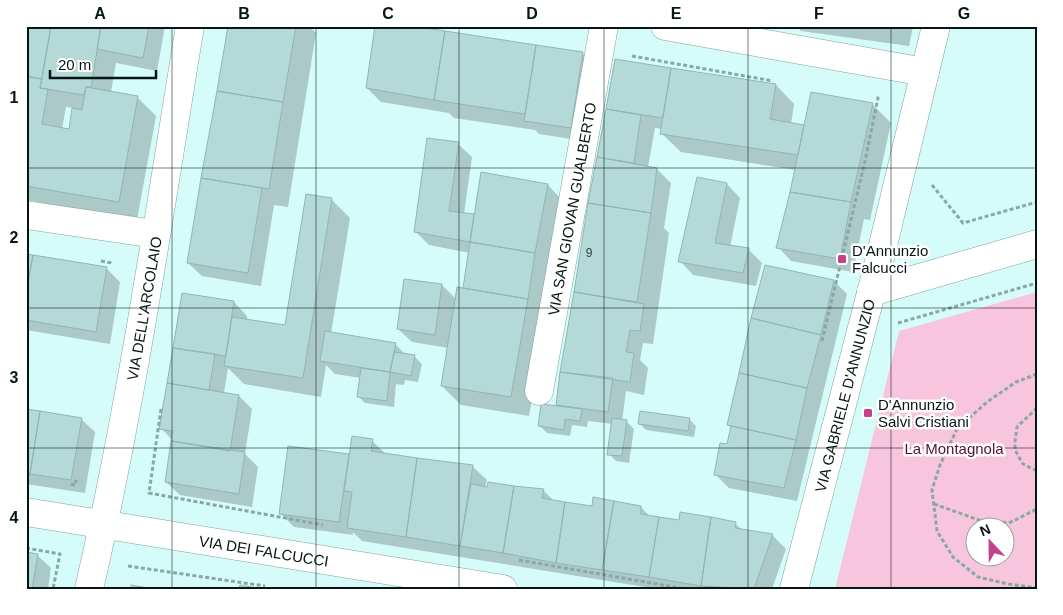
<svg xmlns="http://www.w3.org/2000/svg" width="1063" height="615" viewBox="0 0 1063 615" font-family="Helvetica,sans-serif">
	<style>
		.green { fill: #f8c6dc; fill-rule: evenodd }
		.shadow { fill: #0003; fill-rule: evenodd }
		.building { fill: #b5d9d7; stroke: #91b5b3 }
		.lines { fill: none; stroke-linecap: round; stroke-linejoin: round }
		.minor-casing { stroke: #7fa2a0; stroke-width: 29 }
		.path { stroke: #8aa7a4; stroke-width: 3; stroke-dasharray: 4 2.5; stroke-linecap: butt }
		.minor { stroke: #fff; stroke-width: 28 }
		.grid { fill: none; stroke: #071514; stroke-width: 1; stroke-opacity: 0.55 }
		.poi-dot { fill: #c3428a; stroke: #fff; stroke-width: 2 }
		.labels { text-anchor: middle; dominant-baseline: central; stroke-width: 5; stroke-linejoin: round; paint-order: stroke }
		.number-label { font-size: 12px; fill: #324645 }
		.street-label { font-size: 15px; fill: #071514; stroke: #fff }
		.poi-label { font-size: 15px; fill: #071514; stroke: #fff; text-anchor: start }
		.park-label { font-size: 15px; fill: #560d38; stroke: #fff }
		.neatline { fill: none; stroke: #071514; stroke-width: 2 }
		.grid-label { font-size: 16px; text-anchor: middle; font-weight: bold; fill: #071514 }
	</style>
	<rect width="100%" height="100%" fill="#d6fcf9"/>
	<path class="green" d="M1037,292V589H835L899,331ZM976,528H1006V558H976Z"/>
	<path class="shadow" d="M26,26H165L157,71L116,63L111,92L137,97L156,116L137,220L26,200ZM66,107L74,108L70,131L62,129Z
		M229,26H309L316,33L288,207L274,205L261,286L202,276L188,263Z
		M796,26H913L909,46L801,31Z
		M444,32L582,53L596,67L584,141L539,134L535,130L454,118L449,113L381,102L367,88Z
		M616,60L776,85L794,104L791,124L805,126L872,104L891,123L870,220L864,219L853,272L791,261L778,247L796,170L681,152L662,134V129L655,128L648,167L657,169L671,183L664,228L669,233L653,344L643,343L640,360L648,368L644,395L626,391L622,421L627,422L634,429L629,463L616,461L609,454L613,424L588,421L587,427L572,425L570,436L547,433L540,426L559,407L557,405L590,203Z
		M458,144L472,157L464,214L475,216L548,185L561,199L546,319L529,416L461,405L442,386L449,348L412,342L398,329L442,285L457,300L464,289L470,253L429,245L415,231Z
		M727,184L740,198L730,247L749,250L762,263L756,286L693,275L680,261Z
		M331,199L350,218L331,334L395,344L406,355L415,357L422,364L418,382L405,380L404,385L396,384L394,407L365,403L358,396L361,378L335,374L326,365L321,397L244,384L228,368L224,393L239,396L252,409L245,454L258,467L252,507L180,495L166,482L172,440L161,428L234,302L247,316V320L286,327Z
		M26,255L106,268L120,282L110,344L26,330Z
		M834,281L847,294L797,501L729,488L715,474L728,445L732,428L728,425Z
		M26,410L81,419L95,432L85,493L26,484Z
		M689,419L696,426L694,437L646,430L639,423Z
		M372,441L386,454L473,467L487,480L485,488L543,490L554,501L593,508L641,507L650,517L680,521L735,523L742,530L772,535L786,549L772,589H657L362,541L353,532V535L294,527L280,513L289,448L350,456Z
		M37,555L51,568L48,589H26Z"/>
	<path class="building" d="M26,26H51L42,79L26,77Z
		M51,26H101L91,87H86L84,95L40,88Z
		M101,26H149L143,58L97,49Z
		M228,26H296L283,102L217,91Z
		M375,26H412L445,31L434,100L366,88Z
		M445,31L536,45L525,114L434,100Z
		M536,45L583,52L571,128L524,121Z
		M615,59L671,68L663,118L606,109Z
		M671,68L776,84L770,119L804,125L798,155L660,134Z
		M26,76L42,79L40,88L48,89L42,124L69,129L72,108L82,110L86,87L138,96L119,202L26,186Z
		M217,91L283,102L269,189L201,178Z
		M811,92L873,103L851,202L790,192Z
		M606,109L641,115L634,163L597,157Z
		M427,138L459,142L449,211L474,214L470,242L414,232Z
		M597,157L657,168L651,213L588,203Z
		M481,172L548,184L535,253L470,242Z
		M697,177L727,183L715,243L749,248L743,273L678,262Z
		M201,178L262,188L248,273L187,263Z
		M790,192L851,202L840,259L776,248Z
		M306,194L332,198L303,378L224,366L232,317L285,325Z
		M588,203L651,213L637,302L574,292Z
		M470,242L535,253L528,299L463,288Z
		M26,254L33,255L26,294Z
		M33,255L107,267L96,332L26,320V294Z
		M765,265L834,280L821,335L751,318Z
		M404,279L442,284L435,335L397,329Z
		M457,287L528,299L511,397L441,386Z
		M574,292L644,304L640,331L630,330L626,352L634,353L630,382L560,372Z
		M182,293L234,301L226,356L173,348Z
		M751,318L821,335L807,388L739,373Z
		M325,331L396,343L390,372L320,361Z
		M173,348L215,354L209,390L167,383Z
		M394,352L415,355L411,376L390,372Z
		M361,368L390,372L387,401L357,397Z
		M560,372L613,378L608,412L556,405Z
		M739,373L807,388L796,440L727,425Z
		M167,383L239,395L230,451L171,441L172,431L159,429Z
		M541,404L582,409L580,421L565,419L564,430L538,426Z
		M26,409L40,411L30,474L26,473Z
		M40,411L82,418L71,480L30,474Z
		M640,411L690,418L688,431L638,424Z
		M612,418L627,420L622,456L607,455Z
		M731,426L796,440L784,488L714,475L720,443L727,444Z
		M352,436L373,439L371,451L417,458L406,537L347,528L352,492L344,491Z
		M171,441L245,452L239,494L165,482Z
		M288,446L349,454L339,522L279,514Z
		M417,458L473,465L460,546L406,537Z
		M488,482L514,486L503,553L460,546L471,484L487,487Z
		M514,486L544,489L542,498L565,502L556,563L503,553Z
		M593,497L614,501L602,570L556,563L565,502L592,506Z
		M614,501L641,506V514L659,517L649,577L602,570Z
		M680,512L711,517L701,586L649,577L659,517L679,520Z
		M711,517L736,522L735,528L773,534L754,589L701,586Z
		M26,552L38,554L32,589H26Z
		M131,585L154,589H131Z
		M240,585L262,589H239Z"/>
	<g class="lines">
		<g class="minor-casing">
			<g id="minor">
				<path d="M665,26L925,72"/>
				<path d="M26,215L155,234"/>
				<path d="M871,292L1037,244"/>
				<path id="s1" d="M539,391L604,26"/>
				<path id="s2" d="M26,512L503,589"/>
				<path id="s3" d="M89,589C132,403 159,214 190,26"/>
				<path id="s4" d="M794,589L877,270L936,26"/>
			</g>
		</g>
		<path class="path" d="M632,56L773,81
			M932,185L963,223L1037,202
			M101,261L112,263
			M898,323L1037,283
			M822,341L865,161L878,98H875
			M1037,374L1016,382L987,402L957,429L940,465L932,490L937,531L953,557L978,577L1008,584L1037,588
			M1037,408L1017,427L1015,441V450L1023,464L1037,471
			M161,409L149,493L323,525
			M71,484L75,485L76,480
			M934,504L979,520L1009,523L1037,509
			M26,548L60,554L53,589
			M519,560L686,589
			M128,566L265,586"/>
		<use href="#minor" class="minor"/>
	</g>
	<path class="grid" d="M172,26V589M316,26V589M459,26V589M604,26V589M748,26V589M891,26V589M26,168H1037M26,308H1037M26,448H1037"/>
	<g class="poi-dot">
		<rect x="837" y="254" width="10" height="10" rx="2.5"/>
		<rect x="863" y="408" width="10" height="10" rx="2.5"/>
	</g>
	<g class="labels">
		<g class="number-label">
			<text x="589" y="253">9</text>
		</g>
		<g class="street-label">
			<text stroke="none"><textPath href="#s1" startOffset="185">VIA SAN GIOVAN GUALBERTO</textPath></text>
			<text stroke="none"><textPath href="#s3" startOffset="286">VIA DELL'ARCOLAIO</textPath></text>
			<text stroke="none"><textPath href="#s4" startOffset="200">VIA GABRIELE D'ANNUNZIO</textPath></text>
			<text stroke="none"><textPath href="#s2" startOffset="241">VIA DEI FALCUCCI</textPath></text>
		</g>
		<g class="poi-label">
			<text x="852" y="250">D'Annunzio<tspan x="852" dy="17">Falcucci</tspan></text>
			<text x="878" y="404">D'Annunzio<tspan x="878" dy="17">Salvi Cristiani</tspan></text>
		</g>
		<g class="park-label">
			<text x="954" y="448">La Montagnola</text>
		</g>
	</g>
	<rect width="1063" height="615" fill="none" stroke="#ffffff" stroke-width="55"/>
	<g transform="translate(990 542) rotate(338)"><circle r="24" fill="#ffffff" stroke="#9ca1a1"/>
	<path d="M0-4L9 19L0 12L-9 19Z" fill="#c3428a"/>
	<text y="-8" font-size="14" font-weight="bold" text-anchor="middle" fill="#071514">N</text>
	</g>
	<path d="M50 70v8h106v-8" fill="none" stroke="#071514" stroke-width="2.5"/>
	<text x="58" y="70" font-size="15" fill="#071514" stroke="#ffffff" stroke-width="4" paint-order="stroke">20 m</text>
	<rect x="28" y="28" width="1008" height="560" class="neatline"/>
	<g class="grid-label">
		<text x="100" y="19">A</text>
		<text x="244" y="19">B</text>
		<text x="388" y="19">C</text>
		<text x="532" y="19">D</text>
		<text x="676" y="19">E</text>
		<text x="819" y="19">F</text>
		<text x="964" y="19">G</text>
		<text x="14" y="103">1</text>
		<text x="14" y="243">2</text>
		<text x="14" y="383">3</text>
		<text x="14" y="523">4</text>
	</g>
</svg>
